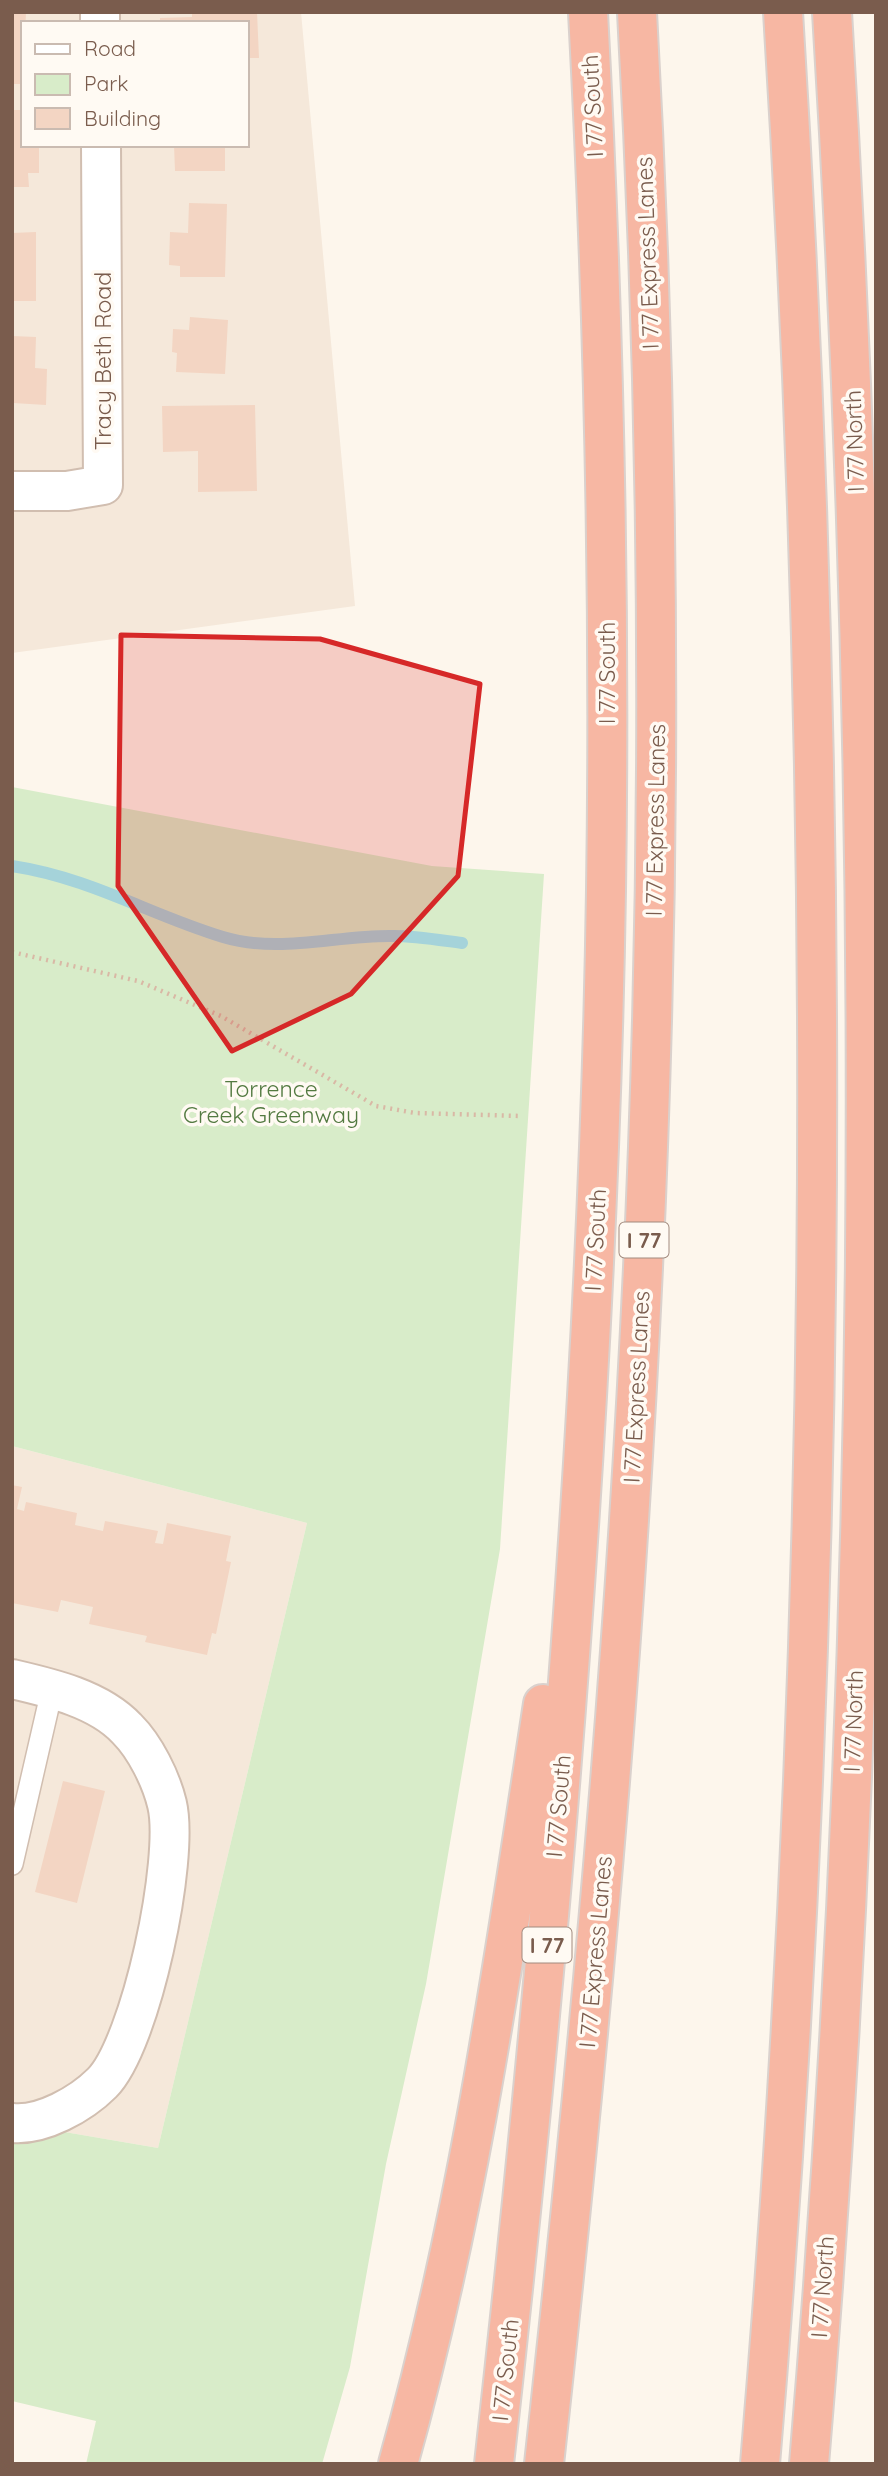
<svg xmlns="http://www.w3.org/2000/svg" width="888" height="2476" viewBox="0 0 888 2476" font-family="Quicksand,sans-serif">
	<style>
		.residential { fill: #f5e8da; fill-rule: evenodd }
		.green { fill: #d8ecc9 }
		.lines { fill: none; stroke-linecap: round; stroke-linejoin: round }
		.stream { stroke: #a5d3da; stroke-width: 12 }
		.building { fill: #f3d5c3 }
		.service-casing { stroke: #d1beb0; stroke-width: 24 }
		.minor-casing { stroke: #d1beb0; stroke-width: 42 }
		.motorway-casing { stroke: #dad1cd; stroke-width: 42 }
		.path { stroke: #d9b8a5; stroke-width: 4.5; stroke-dasharray: 2 5; stroke-linecap: butt }
		.service { stroke: #fff; stroke-width: 21 }
		.minor { stroke: #fff; stroke-width: 38 }
		.motorway { stroke: #f7b7a3; stroke-width: 38 }
		.marked { fill: #d62828; fill-opacity: 0.2; stroke: #d62828; stroke-width: 5; stroke-linejoin: round }
		.labels { text-anchor: middle; dominant-baseline: central; stroke-width: 7; stroke-linejoin: round; paint-order: stroke }
		.shield { fill: #fffaf3; stroke: #a28b7f; stroke-width: 2 }
		.shield-label { font-size: 21px; font-weight: bold; fill: #7a5c4d }
		.street-label { font-size: 23px; fill: #7a5c4d; stroke: #fffaf3 }
		.park-label { font-size: 23px; fill: #537a41; stroke: #fffaf3 }
	</style>
	<rect width="100%" height="100%" fill="#fdf6ec"/>
	<path class="residential" d="M12,12H301L355,606L12,653ZM23,23H247V145H23Z
		M12,1446L307,1523L158,2148L12,2123Z"/>
	<path class="green" d="M12,787L432,866L544,874L500,1549L426,1984L386,2164L350,2367L322,2464H86L96,2421L12,2401V2123L158,2148L307,1523L12,1446Z"/>
	<g class="lines">
		<path class="stream" d="M12,866C91,878 150,915 223,937C279,954 336,935 393,936C416,936 439,940 462,943"/>
	</g>
	<path class="building" d="M12,12H26L23,84H12Z
		M192,12H257L259,58H247V23H160V18L192,17Z
		M12,110H21L23,145H39V173H28L29,187H12Z
		M174,145H225V171H175Z
		M189,203L227,204L225,277H180V266L169,265L170,232L188,233Z
		M36,232V301H12V233Z
		M190,317L228,320L225,374L176,372L177,353L172,352L173,329L189,330Z
		M12,336L36,337L35,368L47,369L46,405L13,403Z
		M255,405L257,491L198,492V451L163,452L162,406Z
		M12,1485L22,1487L17,1509L24,1511L26,1502L77,1513L75,1525L103,1531L105,1521L158,1531L155,1543L163,1544L167,1523L231,1536L226,1561L231,1562L216,1634L212,1633L207,1655L145,1642L147,1636L89,1624L93,1607L61,1600L58,1612L12,1603Z
		M63,1781L105,1791L77,1903L35,1892Z"/>
	<g class="lines">
		<g class="service-casing">
			<path id="service" d="M12,1864L52,1690"/>
		</g>
		<g class="minor-casing">
			<path id="minor" d="M100,12V23
				M12,491H67L103,485L101,145
				M12,1679C51,1688 99,1699 127,1729C145,1747 161,1779 167,1804C180,1858 141,2044 102,2083C81,2104 42,2126 12,2123"/>
		</g>
		<g class="motorway-casing">
			<path id="motorway" d="M398,2464C468,2215 504,1959 543,1704
				M494,2464C543,2026 582,1587 599,1147C614,769 608,390 588,12
				M544,2464C592,2026 632,1587 648,1147C662,769 658,390 637,12
				M760,2464C829,1649 834,828 783,12
				M809,2464C878,1649 882,828 832,12"/>
		</g>
		<path class="path" d="M12,952L138,981L221,1016L376,1106L415,1113L521,1116"/>
		<use href="#service" class="service"/>
		<use href="#minor" class="minor"/>
		<use href="#motorway" class="motorway"/>
	</g>
	<path class="marked" d="M121,635L320,639L480,684L458,876L351,994L232,1051L118,886Z"/>
	<g class="labels">
		<g class="shield">
			<rect x="619.5" y="1222.5" width="49" height="35" rx="5"/>
			<rect x="522.5" y="1927.5" width="49" height="35" rx="5"/>
		</g>
		<g class="shield-label">
			<text x="644" y="1240">I 77</text>
			<text x="547" y="1945">I 77</text>
		</g>
		<g class="street-label">
			<text transform="translate(592 106) rotate(-93)">I 77 South</text>
			<text transform="translate(647 253) rotate(-92)">I 77 Express Lanes</text>
			<text transform="translate(102 361) rotate(-90)">Tracy Beth Road</text>
			<text transform="translate(854 441) rotate(-92)">I 77 North</text>
			<text transform="translate(606 673) rotate(-90)">I 77 South</text>
			<text transform="translate(655 820) rotate(-89)">I 77 Express Lanes</text>
			<text transform="translate(595 1240) rotate(-87)">I 77 South</text>
			<text transform="translate(636 1387) rotate(-87)">I 77 Express Lanes</text>
			<text transform="translate(853 1721) rotate(-88)">I 77 North</text>
			<text transform="translate(558 1806) rotate(-85)">I 77 South</text>
			<text transform="translate(595 1952) rotate(-85)">I 77 Express Lanes</text>
			<text transform="translate(822 2287) rotate(-86)">I 77 North</text>
			<text transform="translate(505 2370) rotate(-84)">I 77 South</text>
		</g>
		<g class="park-label">
			<text x="271" y="1088">Torrence<tspan x="271" dy="26">Creek Greenway</tspan></text>
		</g>
	</g>
	<rect width="888" height="2476" fill="none" stroke="#7a5c4d" stroke-width="28"/>
	<rect x="21" y="21" width="228" height="126" fill="#fffaf3" stroke="#cabbb1" stroke-width="2"/>
	<rect x="35" y="44" width="35" height="10" fill="#ffffff" stroke="#cabbb1" stroke-width="2"/>
	<text x="84" y="56" font-size="21" fill="#7a5c4d">Road</text>
	<rect x="35" y="74" width="35" height="21" fill="#d8ecc9" stroke="#cabbb1" stroke-width="2"/>
	<text x="84" y="91" font-size="21" fill="#7a5c4d">Park</text>
	<rect x="35" y="108" width="35" height="21" fill="#f3d5c3" stroke="#cabbb1" stroke-width="2"/>
	<text x="84" y="126" font-size="21" fill="#7a5c4d">Building</text>
</svg>
